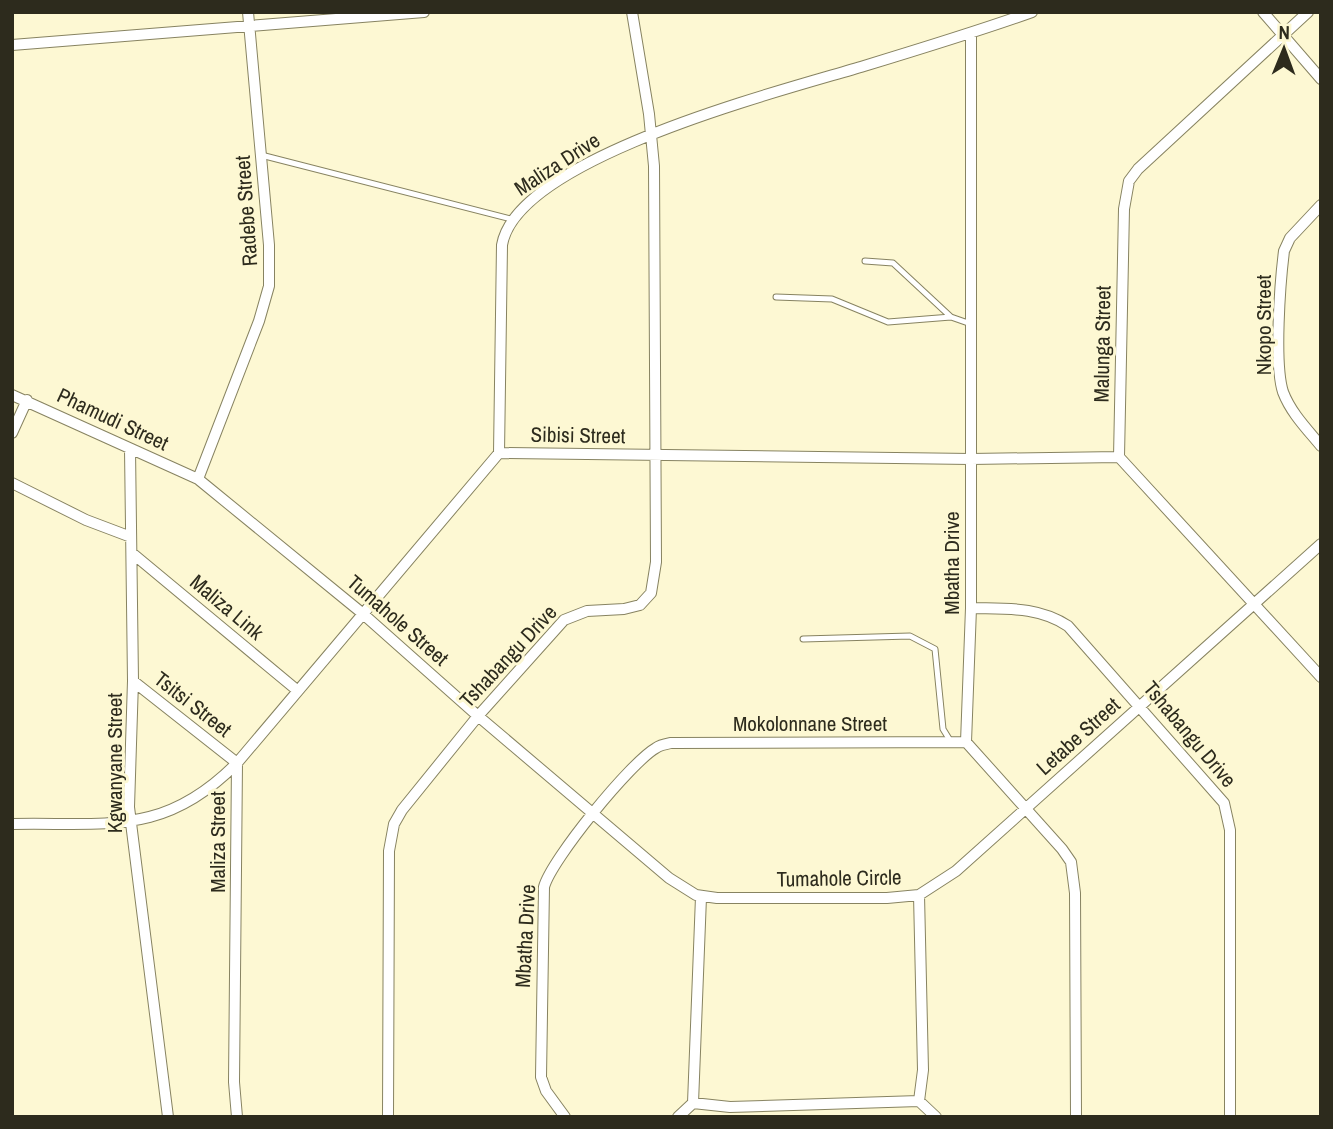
<svg xmlns="http://www.w3.org/2000/svg" width="1333" height="1129" viewBox="0 0 1333 1129" font-family="'Archivo Narrow',sans-serif">
	<style>
		.lines { fill: none; stroke-linecap: round; stroke-linejoin: round }
		.lane-casing { stroke: #878361; stroke-width: 7 }
		.street-casing { stroke: #878361; stroke-width: 12 }
		.lane { stroke: #fff; stroke-width: 5 }
		.street { stroke: #fff; stroke-width: 10 }
		.labels { text-anchor: middle; dominant-baseline: central; stroke-width: 6; stroke-linejoin: round; paint-order: stroke }
		.street-label { font-size: 21px; fill: #2d2b1d; stroke: #fdf8d3 }
	</style>
	<rect width="100%" height="100%" fill="#fdf8d3"/>
	<g class="lines">
		<g class="lane-casing">
			<path id="lane" d="M261,155L511,219
				M865,261L893,263L951,317L971,324
				M776,297L832,299L888,322L951,317
				M803,639L910,636L935,649L943,729L951,742"/>
		</g>
		<g class="street-casing">
			<path id="street" d="M1263,12L1321,79
				M1308,12L1138,169L1129,181L1124,209L1119,457L1321,677
				M971,34V608L966,742L1062,849L1071,862L1075,893L1076,1117
				M12,45L424,12
				M1321,205L1290,238L1284,251C1280,283 1274,364 1283,392C1291,413 1307,429 1321,446
				M12,395L198,479L362,613L478,716L669,878L696,895L717,898H887L919,895L956,871L1321,544
				M12,433L27,400
				M130,449L133,681L129,807L168,1117
				M499,453L971,459L1119,457
				M198,479L259,321L269,286V245L248,12
				M12,483L86,520L131,537
				M132,553L298,691
				M971,608C1005,609 1038,606 1068,626L1224,803L1230,830V1117
				M133,681L237,763
				M237,763L234,1082L237,1117
				M12,824C107,822 164,837 237,763L499,453L502,245C517,157 785,90 864,66C920,49 976,32 1032,12
				M919,1101L923,1070L919,895
				M919,1101L936,1117
				M693,1103L730,1107L919,1101
				M693,1103L701,897
				M388,1117L389,851L394,824L402,810L478,716L564,620L587,611L624,609L640,605L651,593L656,562L654,166L649,114L632,12
				M565,1117L546,1091L541,1077L544,887C551,860 631,762 656,748C660,745 666,744 671,743L966,742
				M678,1117L693,1103"/>
		</g>
		<use href="#lane" class="lane"/>
		<use href="#street" class="street"/>
	</g>
	<g class="labels">
		<g class="street-label">
			<text transform="translate(557 164) rotate(-33)">Maliza Drive</text>
			<text transform="translate(246 211) rotate(-94)">Radebe Street</text>
			<text transform="translate(1263 325) rotate(-90)">Nkopo Street</text>
			<text transform="translate(1102 344) rotate(-89)">Malunga Street</text>
			<text transform="translate(113 419) rotate(25)">Phamudi Street</text>
			<text transform="translate(578 435) rotate(1)">Sibisi Street</text>
			<text transform="translate(951 563) rotate(-90)">Mbatha Drive</text>
			<text transform="translate(227 607) rotate(40)">Maliza Link</text>
			<text transform="translate(398 620) rotate(41)">Tumahole Street</text>
			<text transform="translate(508 656) rotate(-47)">Tshabangu Drive</text>
			<text transform="translate(193 704) rotate(38)">Tsitsi Street</text>
			<text x="810" y="723">Mokolonnane Street</text>
			<text transform="translate(1190 734) rotate(50)">Tshabangu Drive</text>
			<text transform="translate(1078 736) rotate(-42)">Letabe Street</text>
			<text transform="translate(114 763) rotate(-90)">Kgwanyane Street</text>
			<text transform="translate(217 842) rotate(-90)">Maliza Street</text>
			<text transform="translate(839 878) rotate(-1)">Tumahole Circle</text>
			<text transform="translate(525 936) rotate(-87)">Mbatha Drive</text>
		</g>
	</g>
	<rect width="1333" height="1129" fill="none" stroke="#2d2b1d" stroke-width="28"/>
	<g transform="translate(1284 49) rotate(1)" stroke="#fdf8d3" stroke-width="5" paint-order="stroke">
	<path d="M0-5L12 26L0 18L-12 26Z" fill="#2d2b1d"/>
	<text y="-10" font-size="19" font-weight="bold" text-anchor="middle" fill="#2d2b1d">N</text>
	</g>
</svg>
